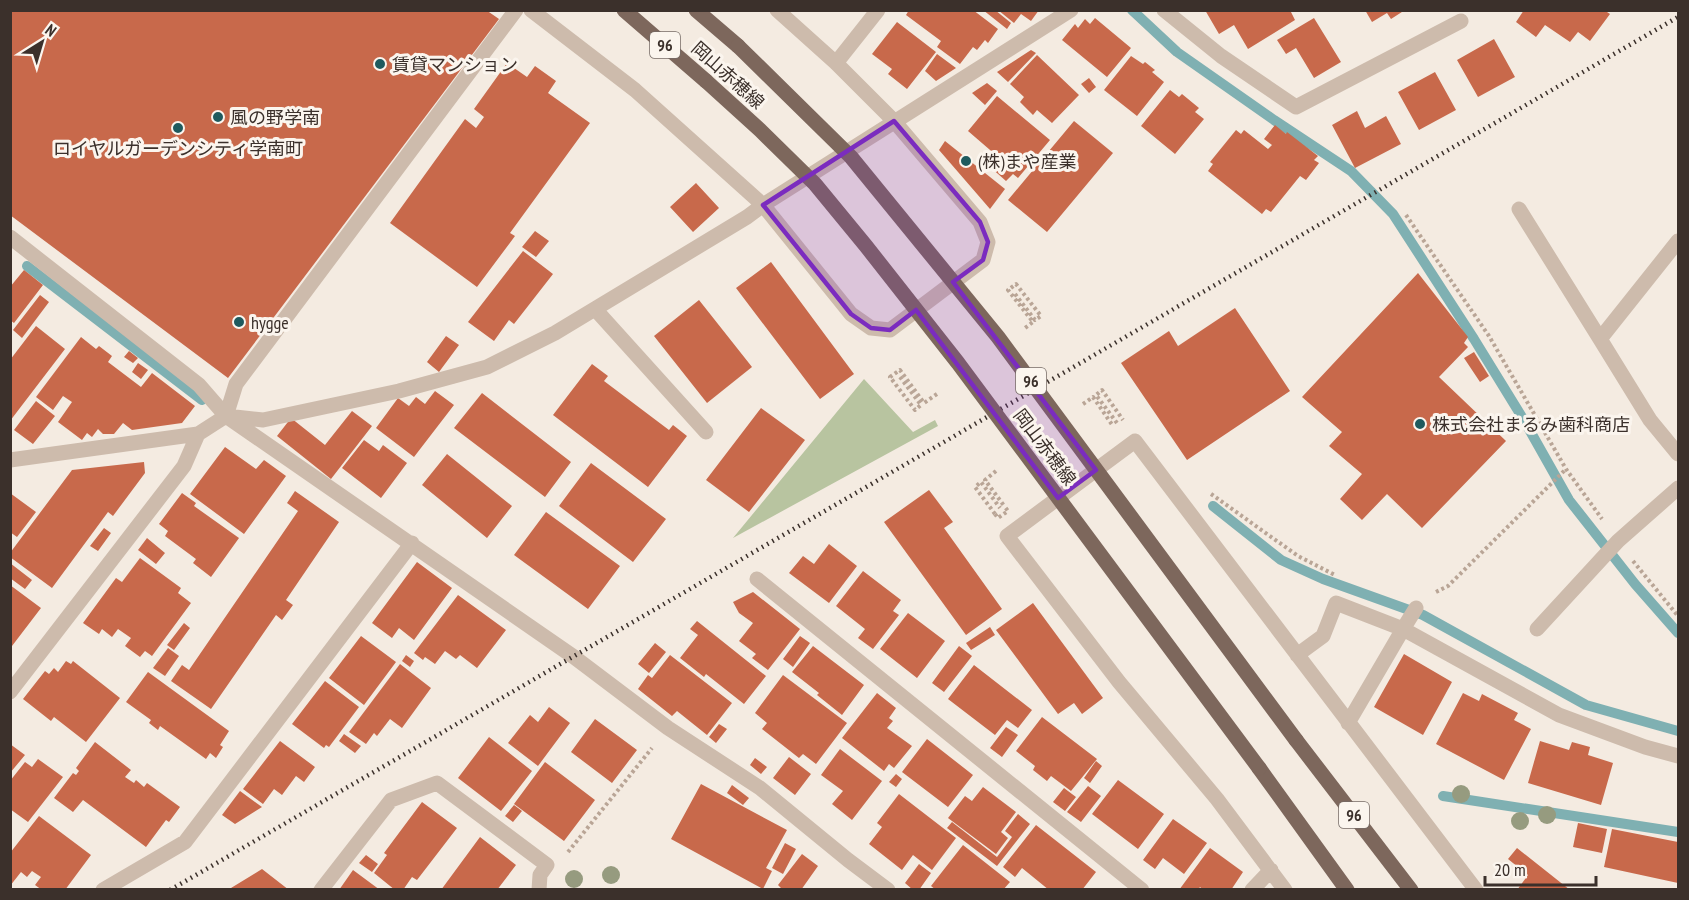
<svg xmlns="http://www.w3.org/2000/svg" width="1689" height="900" viewBox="0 0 1689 900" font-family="'PT Sans Narrow','Noto Sans JP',sans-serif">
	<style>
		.green { fill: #b8c4a0 }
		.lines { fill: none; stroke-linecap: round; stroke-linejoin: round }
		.stream { stroke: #7fb0b2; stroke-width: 10 }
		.building { fill: #c8694b }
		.path { stroke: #b9a596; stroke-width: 4; stroke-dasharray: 3 3; stroke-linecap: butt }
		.street { stroke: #cdbbac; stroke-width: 15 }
		.primary { stroke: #7d675c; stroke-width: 15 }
		.rail { stroke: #3b302b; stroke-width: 4.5; stroke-dasharray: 1.5 4.5; stroke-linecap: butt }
		.path-bridge { stroke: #b9a596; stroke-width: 4; stroke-dasharray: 3 3; stroke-linecap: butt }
		.primary-bridge { stroke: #7d675c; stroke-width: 15 }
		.tree { fill: #969b7f }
		.marked { fill: #7b2cbf; fill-opacity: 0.2; stroke: #7b2cbf; stroke-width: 4.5; stroke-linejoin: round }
		.poi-dot { fill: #1f5a5e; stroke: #fbf5ee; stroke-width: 2 }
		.labels { text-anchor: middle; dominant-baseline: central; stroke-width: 6; stroke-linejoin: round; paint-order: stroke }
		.shield { fill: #fbf5ee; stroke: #756b66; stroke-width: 1.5 }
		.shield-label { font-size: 16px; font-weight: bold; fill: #3b302b }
		.poi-label { font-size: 18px; fill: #3b302b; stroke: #fbf5ee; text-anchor: start }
		.street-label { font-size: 18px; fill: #3b302b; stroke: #fbf5ee }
	</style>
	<rect width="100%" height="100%" fill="#f4ebe1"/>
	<path class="green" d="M864,379L913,432L935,420L938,426L733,538Z"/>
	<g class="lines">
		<path class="stream" d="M1132,10L1177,52L1274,120L1351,171L1393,214L1474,339L1525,422L1569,500L1635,584L1678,633
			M27,266L202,400
			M1213,506L1281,560L1323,579L1423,615L1586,705L1678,731
			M1443,796L1678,832"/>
	</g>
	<path class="building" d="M10,10H486L499,19L228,378L10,215Z
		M909,10H973L998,29L988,43L985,40L977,50L973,47L960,64L937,47L941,41L906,15Z
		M983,10H995L1011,23L1007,29Z
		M998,10H1039L1031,21L1021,14L1014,23Z
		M1205,10H1290L1295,20L1248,49L1234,25L1219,34Z
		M1365,10H1405L1391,19L1387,13L1372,22Z
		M1524,10H1604L1610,14L1590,41L1578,32L1570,42L1545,25L1536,37L1516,22Z
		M1095,18L1131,48L1107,77L1062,40L1075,24L1078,28L1085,19L1090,24Z
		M1314,18L1341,62L1314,78L1296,48L1286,54L1277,40Z
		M897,22L936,52L907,89L888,74L892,69L872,54Z
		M1494,39L1515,77L1478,97L1457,60Z
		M1031,50L1036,53L1008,82L997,72Z
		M937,54L956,68L936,81L925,71Z
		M1037,55L1079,95L1052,123L1037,110L1033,115L1020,102L1024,97L1010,84Z
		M1131,56L1143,64L1145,62L1155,70L1152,72L1164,82L1137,116L1104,90Z
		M507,63L527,77L535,66L556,81L548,93L590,123L510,233L515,236L477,287L390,223L465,119L476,128L484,117L474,109Z
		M1435,72L1456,110L1419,130L1398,92Z
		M1089,78L1096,87L1089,93L1081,84Z
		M987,83L997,91L985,105L972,93Z
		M1170,90L1179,97L1182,94L1199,108L1195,112L1204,119L1175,154L1141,126Z
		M997,96L1050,140L1018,178L1013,174L1006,181L989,166L997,156L968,131Z
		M1357,111L1365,128L1386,116L1401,144L1355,168L1332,125Z
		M1074,121L1113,153L1047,232L1008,200Z
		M1275,125L1286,134L1287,132L1318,156L1314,160L1319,163L1306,180L1300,176L1271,212L1266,209L1262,214L1208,171L1213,164L1210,162L1236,130L1241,134L1244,130L1268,149L1272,145L1264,139Z
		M945,141L1005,189L990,209L939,150Z
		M696,183L719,208L693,232L670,207Z
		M535,231L549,241L536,257L522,247Z
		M523,251L553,274L514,324L509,320L494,341L468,322Z
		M771,262L854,374L820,399L736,288Z
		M24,270L43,285L14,323L10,320V287Z
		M1418,273L1468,337L1464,343L1468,347L1439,377L1506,441L1422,528L1387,494L1362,520L1340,499L1362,474L1329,446L1342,432L1302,397Z
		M40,295L49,302L22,338L13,330Z
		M699,300L752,367L707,403L654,336Z
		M1235,308L1290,391L1187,460L1121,363L1169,331L1178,346Z
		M36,326L65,349L10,421V360Z
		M446,336L459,345L439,372L427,362Z
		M81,337L96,349L99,346L112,356L108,362L141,387L152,373L195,406L182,423L132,430L123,423L114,434H103L98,429L92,437L87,433L82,440L58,422L72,402L63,396L53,410L36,397Z
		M129,351L138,358L133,363L124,357Z
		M1474,352L1489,376L1480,382L1464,358Z
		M138,363L148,370L141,379L132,372Z
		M592,364L608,376L604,381L669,430L673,425L687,436L648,487L553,415Z
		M435,391L454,405L414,457L376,428L398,398L409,406L416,397L425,404Z
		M482,393L571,462L545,497L454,428Z
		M36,401L55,416L33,444L14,430Z
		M761,408L805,440L749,512L706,480Z
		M352,411L372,426L331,479L277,436L291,418L325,445Z
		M364,440L379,451L383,445L407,463L381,498L342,468Z
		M225,447L256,469L264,460L286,476L244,534L190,494Z
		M447,454L512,506L487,538L422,485Z
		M144,462L145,473L113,516L108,512L52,588L10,557V553L72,470Z
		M591,463L666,519L633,562L559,506Z
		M929,490L953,522L944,528L1002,609L966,635L884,522Z
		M295,491L339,522L286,600L293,605L282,620L276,615L211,709L171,681L182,665L189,670L298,511L287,503Z
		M10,493L36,512L17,537L10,532Z
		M182,493L196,503L194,506L239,538L211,577L193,563L196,559L165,536L168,531L159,524Z
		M546,512L620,566L588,609L514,555Z
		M104,528L111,533L98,551L90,546Z
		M147,538L165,553L156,564L138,550Z
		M829,544L857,566L829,603L789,573L803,556L814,564Z
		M140,558L181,588L178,593L191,603L152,656L145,651L140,657L125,646L131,638L118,629L112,637L102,629L99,634L83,623L116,578L122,582Z
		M417,562L452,588L414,640L399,628L392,638L372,623Z
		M10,563L32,580L25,589L10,578Z
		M863,571L901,600L893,611L899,615L873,649L858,638L865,629L836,606Z
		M10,585L41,608L12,646L10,645Z
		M753,592L800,629L768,670L752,658L756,654L739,641L753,623L739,613L733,602Z
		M458,595L506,630L477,668L460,655L456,659L445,651L435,664L425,657L423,660L414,653Z
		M1033,603L1103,698L1082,714L1074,703L1058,714L996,630Z
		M908,613L945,641L917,678L880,649Z
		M697,621L766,676L744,704L706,674L704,677L680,658L698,635L690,629Z
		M184,623L190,628L174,650L167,645Z
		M990,627L995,635L971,650L966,643Z
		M361,636L396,662L364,705L329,678Z
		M800,636L810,643L793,667L783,659Z
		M655,643L666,652L649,673L638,664Z
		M813,646L864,685L842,715L817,695L819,693L792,672Z
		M959,646L972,656L944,692L932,683Z
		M168,648L179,656L165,676L153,668Z
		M1404,654L1452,682L1423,735L1374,707Z
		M406,655L414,661L410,667L402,661Z
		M670,655L732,703L707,735L677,711L672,716L638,689L648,675L652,678Z
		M66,661L71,664L73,661L120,698L86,742L54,717L51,721L23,699L45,671L49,674L54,668L58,672Z
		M400,664L431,688L402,728L390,719L377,736L374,733L366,744L349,732Z
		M974,665L1032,710L1018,728L1007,720L995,735L948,699Z
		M148,672L229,731L220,745L223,747L216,758L210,753L206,759L160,726L158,730L149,723L151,720L126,702Z
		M783,675L847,723L816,764L803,754L799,758L762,729L767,723L755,713Z
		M325,681L359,707L329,747L326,745L324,748L292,724Z
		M877,693L896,708L889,718L893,721L887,728L912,746L894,768L889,764L884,771L842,738Z
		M1463,693L1479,701L1482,694L1518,713L1514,720L1531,729L1504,780L1436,744Z
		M549,707L570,723L538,766L508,743L530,715L538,722Z
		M1042,717L1097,759L1071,791L1051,776L1047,781L1033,770L1035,766L1016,751Z
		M595,719L637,750L612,783L571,752Z
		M719,724L727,729L716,743L709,737Z
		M1006,727L1018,735L1002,757L990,748Z
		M344,734L361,746L355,753L339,741Z
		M489,737L532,771L501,811L458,778Z
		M927,739L973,775L948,807L902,772Z
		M280,741L315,767L304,782L296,776L282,795L274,789L263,804L243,789Z
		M1540,741L1569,750L1572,742L1590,747L1588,755L1613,763L1601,805L1528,783Z
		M95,742L131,770L125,777L134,783L136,780L144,787L147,783L180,807L169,822L166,820L146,847L83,800L73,812L54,798L73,773L76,775L79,771L76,768Z
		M10,744L25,755L10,773Z
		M840,749L882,781L852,820L832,804L843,791L821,775Z
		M789,757L811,774L795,795L773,778Z
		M755,758L767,767L761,774L750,765Z
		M38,759L63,777L28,822L10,809V781L25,762L32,767Z
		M1096,761L1102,766L1090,783L1084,778Z
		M545,762L595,800L564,841L514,804Z
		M896,774L902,779L896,787L889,782Z
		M1118,780L1164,814L1138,849L1092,814Z
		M701,784L787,830L766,868L772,871L763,889L671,839Z
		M732,785L749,798L743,805L727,793Z
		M1088,786L1101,796L1081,822L1067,812Z
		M983,787L1016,812L1001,832L1008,838L996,854L948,818L965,796L972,801Z
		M1064,788L1076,797L1065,811L1053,802Z
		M240,791L262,807L235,824L222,815Z
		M899,794L956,838L932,870L913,855L902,870L869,844L882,827L877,823Z
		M422,802L457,828L417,880L412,877L403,890H395L374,873L387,855L384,853Z
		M514,805L522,811L513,822L505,816Z
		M1018,814L1030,824L997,866L947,828L952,822L997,857L1012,837L1005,831Z
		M39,816L91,855L65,890H42L35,885L41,877L32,871L27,877L21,872L10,886V853Z
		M1173,819L1207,843L1184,874L1163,858L1155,869L1143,860Z
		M1578,823L1607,829L1602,853L1573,847Z
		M1036,825L1096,872L1082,890H1049L1022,868L1015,877L1003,867Z
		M1612,829L1678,842V883L1604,867Z
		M480,837L516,865L497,890H441Z
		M785,843L796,849L783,874L772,868Z
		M963,845L1010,882L1003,890H936L931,886Z
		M1210,848L1243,872L1231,890H1203L1200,887L1198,890H1179Z
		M1517,848L1570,890H1517L1528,875L1508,859Z
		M802,854L818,866L801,890H783L778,885Z
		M366,855L378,864L372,872L359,863Z
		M919,864L931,873L919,890H913L905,883Z
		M262,869L289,890H233L231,888Z
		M353,870L380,890H339Z"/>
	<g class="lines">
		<path class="path" d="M1406,215L1489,336L1566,469L1602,519
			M1015,294L1035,320L1041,316L1016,284L1008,290L1033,322L1025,328
			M900,377L921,405L915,410L890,377L900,370L924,403L937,394
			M1083,404L1093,397L1113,426
			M1117,423L1096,395L1102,390L1123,420
			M996,471L985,480L1005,507
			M1211,494L1298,556L1335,575
			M995,514L975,487L981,482L1000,508
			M1633,561L1678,616
			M1436,592L1448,586L1566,469
			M568,852L652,748"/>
		<path class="street" d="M531,10L635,90L763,205L851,314L871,328L890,330L983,260L988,242L980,222L894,121L836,63L777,10
			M1164,10L1221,56L1296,107L1461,21
			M836,63L878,10
			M1519,209L1600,339
			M10,237L199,385L226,416L574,657L668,728L760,788L848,860L888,890
			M1678,241L1600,339L1650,420L1678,454
			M595,309L706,432
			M226,416L236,384L516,10
			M10,460L198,434L226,416L263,420L399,391L487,367L555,333L747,217L763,205L1071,10
			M757,579L1142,890
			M1537,629L1618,541L1678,488
			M1297,655L1323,636L1336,603L1403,629L1416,608
			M10,692L184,466L198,434
			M1348,723L1403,629L1559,715L1645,747L1678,756
			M103,890L185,842L412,543
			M321,890L391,800L437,783L547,865L540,875L539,890
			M1252,890L1271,870
			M1285,890L1217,799L1119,682L1007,536L1135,441L1476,890"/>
		<path class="primary" d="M624,10L706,81
			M696,10L738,46
			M1296,740L1411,890
			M1259,768L1347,890"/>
		<path class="rail" d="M170,890L1678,17"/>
		<path class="path-bridge" d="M995,514L998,518L1008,511L1005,507"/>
		<path class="primary-bridge" d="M738,46L851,157L998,337L1296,740
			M706,81L760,130L815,184L866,246L958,363L1259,768"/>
	</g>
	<g class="tree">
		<circle cx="1461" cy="794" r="9"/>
		<circle cx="1547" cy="815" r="9"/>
		<circle cx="1520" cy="821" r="9"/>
		<circle cx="611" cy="875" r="9"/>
		<circle cx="574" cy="879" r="9"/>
	</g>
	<path class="marked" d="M894,121L980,222L988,242L983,260L953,282L1096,470L1058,498L916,310L890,330L871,328L851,314L763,205Z"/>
	<g class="poi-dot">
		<circle cx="380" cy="64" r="6"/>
		<circle cx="218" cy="117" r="6"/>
		<circle cx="178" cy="128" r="6"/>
		<circle cx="966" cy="161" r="6"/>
		<circle cx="239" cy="322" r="6"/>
		<circle cx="1420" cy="424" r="6"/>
	</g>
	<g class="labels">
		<g class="shield">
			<rect x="650" y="32" width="30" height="26" rx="4.5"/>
			<rect x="1016" y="368" width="30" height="26" rx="4.5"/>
			<rect x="1339" y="802" width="30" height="26" rx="4.5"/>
		</g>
		<g class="shield-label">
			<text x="665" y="45">96</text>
			<text x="1031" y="381">96</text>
			<text x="1354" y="815">96</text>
		</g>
		<g class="poi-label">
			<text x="392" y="64">賃貸マンション</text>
			<text x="230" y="117">風の野学南</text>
			<text x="178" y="148" text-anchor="middle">ロイヤルガーデンシティ学南町</text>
			<text x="978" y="161">(株)まや産業</text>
			<text x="251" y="322">hygge</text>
			<text x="1432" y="424">株式会社まるみ歯科商店</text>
		</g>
		<g class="street-label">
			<text transform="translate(728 75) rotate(42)">岡山赤穂線</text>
			<text transform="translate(1045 447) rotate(53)">岡山赤穂線</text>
		</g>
	</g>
	<rect width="1689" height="900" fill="none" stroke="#3b302b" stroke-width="24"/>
	<g transform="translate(42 42) rotate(37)" stroke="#fbf5ee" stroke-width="4.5" paint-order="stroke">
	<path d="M0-4.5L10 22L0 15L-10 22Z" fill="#3b302b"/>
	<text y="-9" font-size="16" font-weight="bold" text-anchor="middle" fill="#3b302b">N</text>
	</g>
	<path d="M1485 876v9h111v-9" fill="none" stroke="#3b302b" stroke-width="3"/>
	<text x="1494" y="876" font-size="18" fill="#3b302b" stroke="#fbf5ee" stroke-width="4.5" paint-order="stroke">20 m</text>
</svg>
